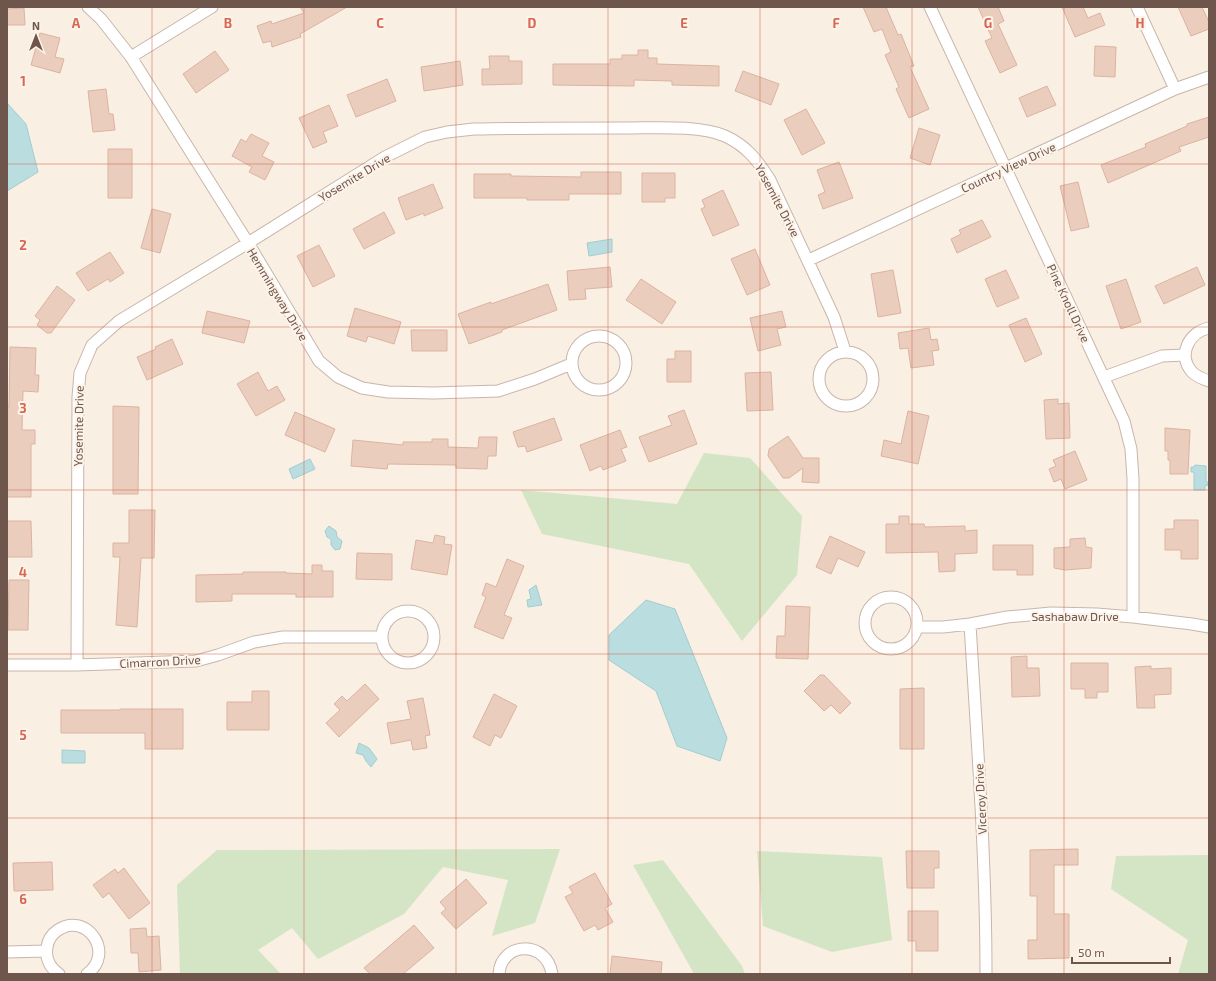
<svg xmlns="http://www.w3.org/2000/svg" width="1216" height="981" viewBox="0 0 1216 981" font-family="'Exo 2',sans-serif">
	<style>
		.green { fill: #d3e5c4 }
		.water { fill: #badde0; stroke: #a2cdd0 }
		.building { fill: #ebcdbe; stroke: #dcb3a0 }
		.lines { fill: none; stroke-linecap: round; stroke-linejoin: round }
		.minor-casing { stroke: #c8b6ab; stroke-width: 13 }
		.minor { stroke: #fff; stroke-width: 11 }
		.grid { fill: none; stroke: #d66955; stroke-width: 1; stroke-opacity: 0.55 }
		.labels { text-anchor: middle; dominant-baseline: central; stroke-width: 4; stroke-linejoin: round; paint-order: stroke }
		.street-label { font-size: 12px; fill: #6e564c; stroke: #fdf3e9 }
		.grid-label { font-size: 13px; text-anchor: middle; font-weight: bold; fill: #d66955; stroke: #fdf3e9; stroke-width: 4; stroke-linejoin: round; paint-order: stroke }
	</style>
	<rect width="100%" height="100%" fill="#f9efe3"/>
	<path class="green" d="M704,453L750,458L802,516L797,575L742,641L689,564L542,534L521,490L677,504Z
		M560,849L535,923L492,936L508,880L443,867L404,914L318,959L292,928L258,950L281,974H180L177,885L217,850Z
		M757,851L882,857L892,940L832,952L763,926Z
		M1209,855V974H1178L1188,940L1111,889L1116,856Z
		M663,860L742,966L745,974H693V972L633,865Z"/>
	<path class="water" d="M7,103L26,124L38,172L7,191Z
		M612,239V252L589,256L587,243Z
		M310,459L315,469L293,479L289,469Z
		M1195,465L1206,466V482H1208V485L1205,486V490H1194V472H1191V467H1194Z
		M329,526L336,531L337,537L342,541L340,549L335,550L331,545V539L327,537L325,531Z
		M536,585L542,605L528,607L527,600L531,599L529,590Z
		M646,600L675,609L727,738L720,761L677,746L656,691L609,660V635Z
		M359,743L369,748L377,759L371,767L366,761L363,755L356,753Z
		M62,750L85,751V763H62Z"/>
	<path class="building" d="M300,7H347L300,34L301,37L272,47L271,41L263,43L257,26L271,21L272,24L304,13Z
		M863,7H886L898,35L901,34L914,66L910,67L929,109L909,118L896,89L899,87L885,55L891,52L882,29L874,32Z
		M978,7H998L1004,21L998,24L1017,65L1000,73L985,41L992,38Z
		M1062,7H1083L1088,18L1100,13L1105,25L1075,37Z
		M1178,7H1202L1209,22V29L1191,36Z
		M24,8L25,25H7V9Z
		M40,33L60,38L55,57L64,59L60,73L31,65Z
		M1095,46L1116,47L1115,77L1094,76Z
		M638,50H648V58H657V64L719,66V86L672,85V81L634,80V86L553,85V64H610V59H622V55H638Z
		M215,51L229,70L196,93L183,74Z
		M489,56H509V61H522V84L482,85V69H490Z
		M460,61L463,85L424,91L421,67Z
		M743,71L779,84L771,105L735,91Z
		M387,79L396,101L356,117L347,95Z
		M1047,86L1056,105L1027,117L1019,98Z
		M106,89L109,114H113L115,130L93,132L88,91Z
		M329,105L338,126L323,132L327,142L313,148L299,118Z
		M806,109L825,143L802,155L784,120Z
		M1209,117V137L1179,147L1181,151L1108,183L1101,165L1146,147L1145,144L1187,126V124Z
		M919,128L940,135L930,165L910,158Z
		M251,134L269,143L262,156L274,162L265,180L249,172L252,167L232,156L241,139L246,142Z
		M108,149H132V198H108Z
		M839,162L853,198L823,209L818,195L825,192L817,170Z
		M581,172H621V194H569V200H527V198H474V174H511V176L581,177Z
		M642,173H675V198H665V202H642Z
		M1078,182L1089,227L1071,231L1060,186Z
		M433,184L443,208L424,216V213L406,220L398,198Z
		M723,190L739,225L713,236L701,209L705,207L702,200Z
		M152,209L171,214L160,253L141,248Z
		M384,212L395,233L364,249L353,229Z
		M982,220L991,237L957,253L951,239L961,234L959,230Z
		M319,245L335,276L313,287L297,256Z
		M755,249L770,285L747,295L731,259Z
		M110,252L124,273L110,282L108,279L88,291L76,273Z
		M610,267L612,287L585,289L586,299L569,300L567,271Z
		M1197,267L1205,285L1164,304L1155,286Z
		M893,270L901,313L878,317L871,274Z
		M1006,270L1019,298L997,307L985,279Z
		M641,279L676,302L662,324L626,300Z
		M1126,279L1141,322L1121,329L1106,286Z
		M548,284L557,310L502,330V332L469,344L458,314L491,302V304Z
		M57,286L75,300L51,333H47L37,325L40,320L35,316Z
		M355,308L401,322L394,344L368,336L366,342L347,336Z
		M207,311L250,321L244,343L202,333Z
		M782,311L786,327L777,329L781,345L758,351L750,318Z
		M1026,318L1042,354L1025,362L1009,325Z
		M929,328L931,340L937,339L939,350L932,351L934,365L911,368L908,348L900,349L898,333Z
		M411,330H447V351H412Z
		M172,339L183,364L147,380L137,357L156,349L155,347Z
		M10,347L36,348L35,375H39L38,392L23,391L22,430H35V444H31V497H7V407H9Z
		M675,351H691V382H667V359H675Z
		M258,372L268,391L277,386L285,400L256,416L237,384Z
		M771,372L773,410L747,411L745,373Z
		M1058,399V404L1069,403L1070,438L1046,439L1044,400Z
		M113,406L139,407L138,494H113Z
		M684,410L697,444L649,462L639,437L672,425L668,416Z
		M908,411L929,416L918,464L881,456L884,440L901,444Z
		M295,412L335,429L325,452L285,435Z
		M554,418L562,440L527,452L525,446L518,447L513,432Z
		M1165,428L1190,430L1188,474H1170V460H1168V451H1165Z
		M620,430L627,447L621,449L626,461L603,470L601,466L590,471L580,445Z
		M788,436L803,458H819V483L802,482L803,468L789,478H783L768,456L769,449Z
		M479,437H497L496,456H488L487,469L456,468V465L388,464L387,469L351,466L353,440L403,445V442H432V439H448V447L478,448Z
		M1075,451L1087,480L1065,489L1061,479L1054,482L1049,469L1056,466L1053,460Z
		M129,510H155L154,558H141L137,627L116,625L120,557H113V543H129Z
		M899,516H909V524H924L925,527L965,526V531L977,530V553L955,554V571L939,572L938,552L886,553V524H899Z
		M1174,520H1198V559H1181V550H1165V529H1174Z
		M7,521H31L32,557H7Z
		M435,535L445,537L444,544L452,545L447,575L411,569L416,540L433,543Z
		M830,536L865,552L858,567L838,558L831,574L816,567Z
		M1085,538L1086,547L1092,548L1091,568L1065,570L1054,568V548L1070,547V539Z
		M993,545H1033V575H1017V570H993Z
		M357,553L392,554V580L356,579Z
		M507,559L524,566L504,615L512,618L503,639L474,627L486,597L482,595L486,583L496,587Z
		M312,565H322V571H333V597H296V594H232V601L196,602V575L243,574V572H286V573L312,574Z
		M9,580H29L28,630H8Z
		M786,606L810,607L808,659L776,658L777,636H785Z
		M1027,656V668H1039L1040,696L1012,697L1011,657Z
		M1071,663H1108V692H1097V698H1085V689H1071Z
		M1151,666V669L1171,668V694L1154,695L1155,708H1137L1135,667Z
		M820,675H824L851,703L840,714L831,705L824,711L804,691Z
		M365,684L379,699L339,737L326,723L340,710L334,704L342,696L347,701Z
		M924,688V749H900V689Z
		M252,691H269V730H227V702H252Z
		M494,694L517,706L501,738L495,735L490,746L473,737Z
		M423,698L430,735L425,736L427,748L413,750L411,740L391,744L387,723L411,719L407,701Z
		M120,709H183V749H145V733H61V710H120Z
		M1078,849V865H1054V914H1069V958L1028,959V940H1037V896H1030V850Z
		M906,851H939V868H934V888H907Z
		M52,862L53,890L14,891L13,863Z
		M124,868L150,903L129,919L109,893L103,898L93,885L115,869L118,873Z
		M595,873L612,904L605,908L613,922L598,930L595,925L584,931L565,897L573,893L569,887Z
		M466,879L487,903L456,929L441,913L446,909L440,902Z
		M908,911H938V951H916V941H908Z
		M414,925L434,948L403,974H370L364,968Z
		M146,928L147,937L159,936L161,970L139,972L138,953H131L130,929Z
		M612,956L662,962L661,974H610Z"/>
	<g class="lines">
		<g class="minor-casing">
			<path id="minor" d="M88,7L101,19L131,57L248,243L319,361L338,377L362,388L388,392L434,393L498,391L535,379L571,364
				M930,7L1124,421L1131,449L1133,479V617
				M1137,7L1175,89
				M131,57L212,7
				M809,260L1175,89L1209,77
				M1209,328C1189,332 1177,355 1192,372C1197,377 1203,379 1209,381
				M572 363a27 27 0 1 1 54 0a27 27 0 1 1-54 0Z
				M819 379a27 27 0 1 1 54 0a27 27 0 1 1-54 0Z
				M1104,377L1162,356L1185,355
				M865 623a26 26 0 1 1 52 0a26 26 0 1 1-52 0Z
				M382 637a26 26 0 1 1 52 0a26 26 0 1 1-52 0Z
				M970,624C977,741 986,857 986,974
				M918,627H943L970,624L1007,617L1051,613L1097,614L1133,617L1192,624L1209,627
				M7,665H77L196,661L218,655L254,642L283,637H382
				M77,665L78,397L80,373L92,345L119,321L248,243L385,157L425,137L447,132L474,129C524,128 575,128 626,128C655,128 699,125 725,136C747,146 758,161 770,180L834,317L845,351
				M7,952L46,951
				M59,974C50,968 45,958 47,947C48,940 52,934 58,930C86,911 116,953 87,974
				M499,974C501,941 547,940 552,974"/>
		</g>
		<use href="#minor" class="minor"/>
	</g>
	<path class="grid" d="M152,7V974M304,7V974M456,7V974M608,7V974M760,7V974M912,7V974M1064,7V974M7,164H1209M7,327H1209M7,490H1209M7,654H1209M7,818H1209"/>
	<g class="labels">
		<g class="street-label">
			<text transform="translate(1008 167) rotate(-25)">Country View Drive</text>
			<text transform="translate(354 177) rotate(-31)">Yosemite Drive</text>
			<text transform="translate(778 200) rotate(62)">Yosemite Drive</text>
			<text transform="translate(278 294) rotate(59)">Hemmingway Drive</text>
			<text transform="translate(1069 303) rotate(65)">Pine Knoll Drive</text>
			<text transform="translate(78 426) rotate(-89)">Yosemite Drive</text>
			<text x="1075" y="616">Sashabaw Drive</text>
			<text transform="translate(160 661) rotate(-3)">Cimarron Drive</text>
			<text transform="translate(980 799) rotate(-93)">Viceroy Drive</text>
		</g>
	</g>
	<g class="grid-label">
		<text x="76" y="28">A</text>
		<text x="228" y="28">B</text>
		<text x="380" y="28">C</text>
		<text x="532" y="28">D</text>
		<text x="684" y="28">E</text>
		<text x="836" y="28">F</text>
		<text x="988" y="28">G</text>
		<text x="1140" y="28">H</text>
		<text x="23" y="86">1</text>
		<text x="23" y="250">2</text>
		<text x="23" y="413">3</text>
		<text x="23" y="577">4</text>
		<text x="23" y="740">5</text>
		<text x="23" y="904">6</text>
	</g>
	<rect width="1216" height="981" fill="none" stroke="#6e564c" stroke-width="16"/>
	<g transform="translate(36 36)" stroke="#fdf3e9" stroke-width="3" paint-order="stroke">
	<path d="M0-3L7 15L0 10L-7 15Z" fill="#6e564c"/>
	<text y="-6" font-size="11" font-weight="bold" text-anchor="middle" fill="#6e564c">N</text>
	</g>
	<path d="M1072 957v6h98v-6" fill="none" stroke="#6e564c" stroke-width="2"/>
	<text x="1078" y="957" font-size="12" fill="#6e564c" stroke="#fdf3e9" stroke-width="3" paint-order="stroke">50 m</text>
</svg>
